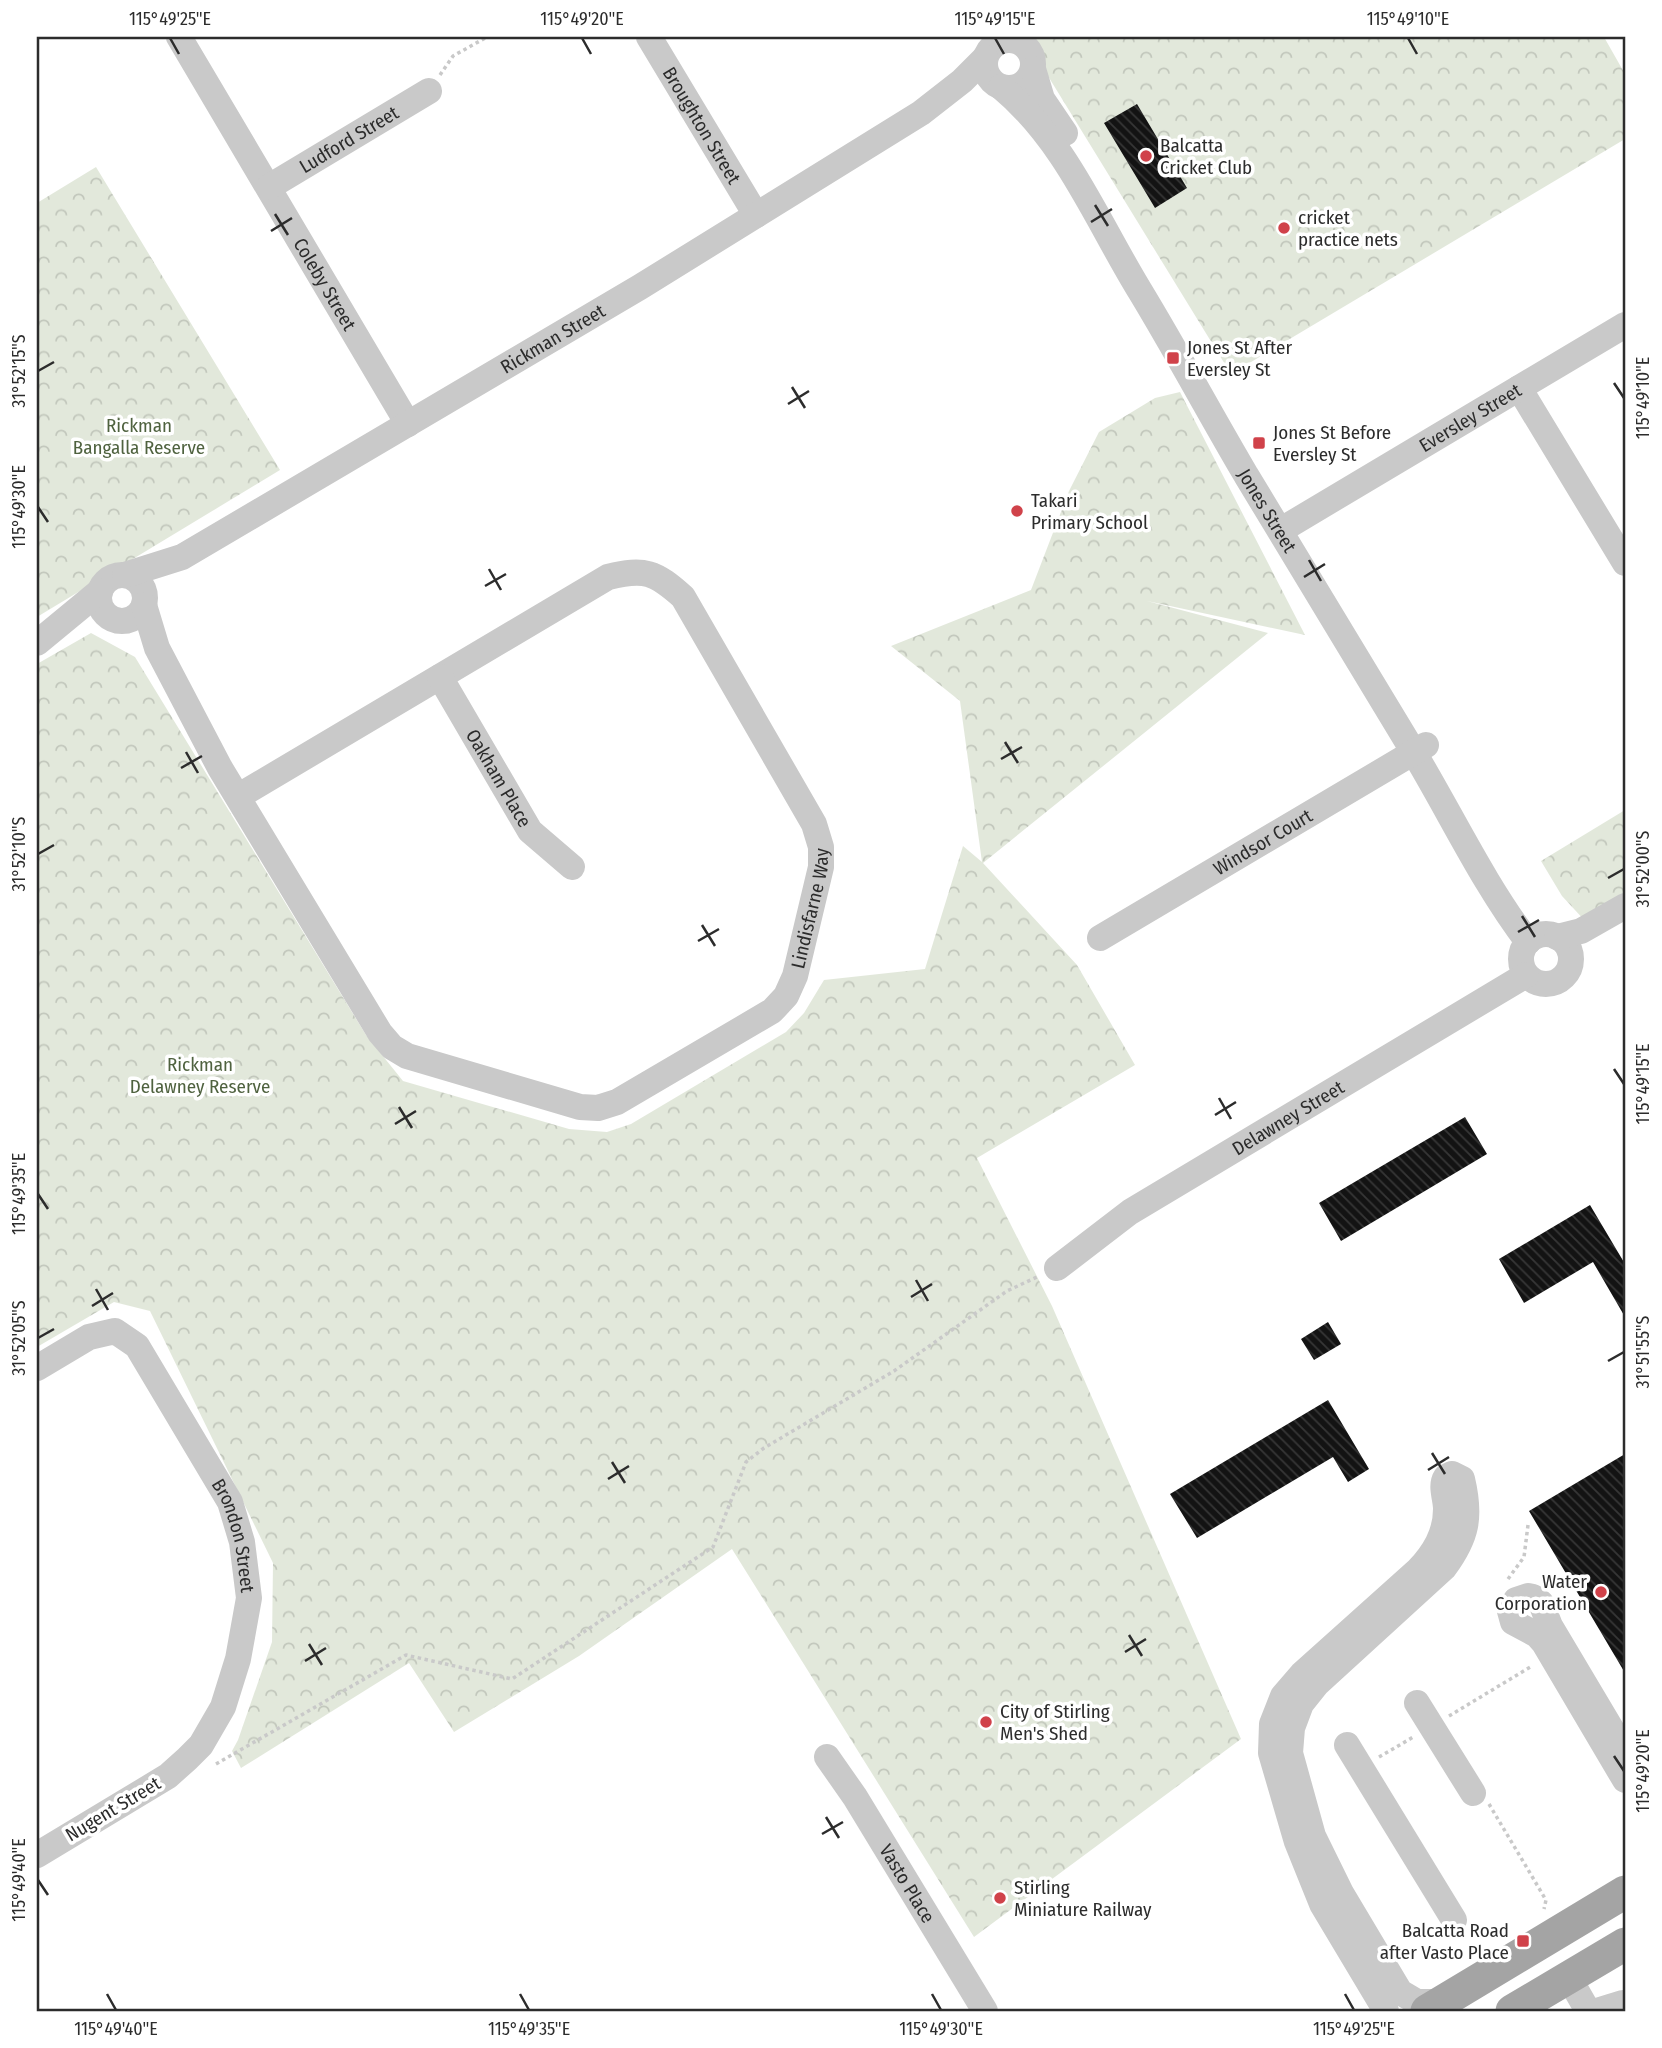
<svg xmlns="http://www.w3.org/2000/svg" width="1662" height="2048" viewBox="0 0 1662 2048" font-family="'Fira Sans Condensed',sans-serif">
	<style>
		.park { fill: url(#park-crowns) }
		.building { fill: url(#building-back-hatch) }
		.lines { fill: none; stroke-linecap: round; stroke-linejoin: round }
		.path { stroke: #c9c9c9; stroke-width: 3.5; stroke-dasharray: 3.5 3.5; stroke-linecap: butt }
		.minor { stroke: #c9c9c9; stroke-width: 26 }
		.major { stroke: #a4a4a4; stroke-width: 33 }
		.ticks { fill: none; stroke: #2c2c2c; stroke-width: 2.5 }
		.poi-dot { fill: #d0424a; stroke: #fff; stroke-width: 2.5 }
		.labels { text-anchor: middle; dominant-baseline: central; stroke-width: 7; stroke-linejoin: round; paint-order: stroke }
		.street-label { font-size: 19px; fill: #2c2c2c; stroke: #fff }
		.poi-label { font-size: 19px; fill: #2c2c2c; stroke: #fff; text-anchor: start }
		.park-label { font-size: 19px; fill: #4f623f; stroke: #fff }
		.neatline { fill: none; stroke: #2c2c2c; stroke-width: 2.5 }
		.ticks-label { font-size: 18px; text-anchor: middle; fill: #2c2c2c }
	</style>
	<defs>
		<pattern id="park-crowns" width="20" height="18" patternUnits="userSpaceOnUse" patternTransform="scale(1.75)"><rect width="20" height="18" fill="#e2e8db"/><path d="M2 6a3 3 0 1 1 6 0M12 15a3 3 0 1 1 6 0" fill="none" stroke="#c2c7bc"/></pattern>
		<pattern id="building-back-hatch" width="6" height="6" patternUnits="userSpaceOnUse" patternTransform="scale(1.75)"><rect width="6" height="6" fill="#131313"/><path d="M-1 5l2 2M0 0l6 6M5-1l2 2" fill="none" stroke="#363636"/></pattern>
	</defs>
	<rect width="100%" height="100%" fill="#fff"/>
	<path class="park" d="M1024,37H1604L1625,74V139L1231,374Z
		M96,167L280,470L37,617V203Z
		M1180,392L1305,635L1147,601L1268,633L983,863L1077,965L1135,1065L977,1158L1052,1306L1241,1739L974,1937L732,1549L579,1656L454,1732L409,1663L241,1768L232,1751L238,1740L272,1642L273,1563L150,1311L114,1302L37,1347V664L91,633L135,657L366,1035L403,1081L569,1129L607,1132L631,1124L786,1032L804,1013L824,980L925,969L963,846L982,862L960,701L891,646L1031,590L1069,491L1099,432L1155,398Z
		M1625,810V900L1587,923L1562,896L1541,861Z"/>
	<path class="building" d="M1137,104L1187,188L1155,208L1104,123Z
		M1465,1117L1487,1154L1341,1241L1319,1203Z
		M1590,1205L1625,1264V1317L1593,1262L1524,1303L1499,1259Z
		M1328,1322L1341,1344L1314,1360L1301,1339Z
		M1328,1400L1369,1469L1348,1482L1333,1457L1197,1538L1170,1494Z
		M1625,1454V1673L1529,1511Z"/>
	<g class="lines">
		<path class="path" d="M440,75L453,56L487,37
			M1508,1579L1524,1557L1528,1525
			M1449,1716L1532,1666
			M1379,1757L1415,1736
			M216,1764L406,1655L512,1679L713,1547L746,1462L764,1448L894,1371L1007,1291L1039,1276
			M1489,1804L1546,1900L1544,1909"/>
		<g class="minor">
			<path id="s1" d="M179,37L408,424"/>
			<path id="s2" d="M649,37L756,215"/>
			<circle cx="1009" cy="64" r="24"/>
			<path d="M1033,69L1042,99L1065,133"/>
			<path id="s3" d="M1001,87C1066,141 1097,221 1140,291C1177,352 1210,414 1246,475C1302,567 1358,659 1413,751C1451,814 1483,883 1528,942"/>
			<path id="s4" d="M269,187L429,91"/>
			<path d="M1519,388L1625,563"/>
			<path id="s5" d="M1281,530L1625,325"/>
			<circle cx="122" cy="598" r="23"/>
			<path id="s6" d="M125,575L182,557L640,287L921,113L962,81L985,58"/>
			<path id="s7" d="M144,605L157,648L220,768L380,1033L392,1047L407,1056L580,1107L598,1108L617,1102L772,1011L786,996L795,976L821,867V847L814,824L683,597C655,572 645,568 608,577L239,796"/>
			<path d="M37,643L100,591"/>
			<path id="s8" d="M440,677L530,831L572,867"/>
			<circle cx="1546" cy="959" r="25"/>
			<path d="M1557,937L1581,931L1625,906"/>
			<path id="s9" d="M1100,938L1426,745"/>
			<path id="s10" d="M1057,1268L1130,1212L1526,975"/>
			<path id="s11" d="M37,1368L89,1337L115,1331L137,1346L230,1502L242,1542L249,1598L238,1659L223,1707L201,1745L187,1759L168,1776L37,1855"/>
			<path d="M1417,1703L1473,1793"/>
			<path d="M1347,1745L1454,1920"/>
			<path d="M1625,1752L1550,1626L1541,1603L1533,1597L1528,1596L1516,1600L1510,1611L1513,1622L1537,1635L1544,1643L1625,1780"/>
			<path id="s12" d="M827,1757L855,1797L985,2011"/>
			<path d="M1569,1978L1588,2011"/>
			<path d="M1386,2011L1322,1904L1297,1842L1271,1753L1272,1724L1283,1696L1302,1674L1418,1570C1434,1553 1446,1534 1446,1509C1446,1498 1440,1486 1446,1477L1452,1474L1462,1479C1471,1517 1467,1537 1444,1568L1317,1684L1301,1704L1292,1728L1290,1753L1313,1836L1341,1893L1400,1992L1417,2002H1442"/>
			<path d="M1597,2011L1623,2003"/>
		</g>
		<path class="major" d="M1427,2011L1625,1892
			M1512,2011L1625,1944"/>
	</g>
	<path class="ticks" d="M170,38L179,54M582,38L591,54M995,38L1004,54M1408,38L1417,54M1095,205L1108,226M275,214L288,235M1091,222L1112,209M271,231L292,218M38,371L54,362M1614,383L1624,398M792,387L805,408M788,404L809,391M38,507L48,522M1309,560L1321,581M489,569L501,590M1304,577L1325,564M485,586L506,574M1005,742L1018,763M186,752L198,773M1001,759L1022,747M181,768L202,756M38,854L54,845M1608,878L1624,869M1522,916L1535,937M702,925L715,946M1518,932L1539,920M698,941L719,929M1614,1069L1624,1084M1219,1098L1231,1119M399,1107L412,1128M1215,1115L1236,1102M395,1124L416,1111M38,1194L48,1209M916,1280L928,1301M96,1289L108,1310M911,1297L932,1284M92,1306L113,1293M38,1338L54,1329M1608,1361L1624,1352M1432,1453L1445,1474M612,1462L625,1483M1428,1470L1449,1457M608,1479L629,1466M1129,1635L1142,1656M309,1644L322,1665M1125,1652L1146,1639M305,1661L326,1648M1614,1756L1624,1771M826,1817L839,1838M822,1834L843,1822M38,1880L48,1895M107,1994L116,2010M520,1994L529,2010M932,1994L941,2010M1345,1994L1354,2010"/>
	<g class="poi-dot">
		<circle cx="1146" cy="156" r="7"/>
		<circle cx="1284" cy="228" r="7"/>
		<rect x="1166" y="351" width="14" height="14" rx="3.5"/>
		<rect x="1252" y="436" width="14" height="14" rx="3.5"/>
		<circle cx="1017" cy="511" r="7"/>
		<circle cx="1601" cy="1592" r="7"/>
		<circle cx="986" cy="1722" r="7"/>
		<circle cx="1000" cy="1898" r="7"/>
		<rect x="1516" y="1934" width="14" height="14" rx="3.5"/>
	</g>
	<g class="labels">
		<g class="street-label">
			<text stroke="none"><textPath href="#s2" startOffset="103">Broughton Street</textPath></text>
			<text stroke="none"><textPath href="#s4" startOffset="93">Ludford Street</textPath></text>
			<text stroke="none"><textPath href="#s1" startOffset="287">Coleby Street</textPath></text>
			<text stroke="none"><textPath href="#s6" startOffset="490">Rickman Street</textPath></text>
			<text stroke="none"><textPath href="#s5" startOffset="220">Eversley Street</textPath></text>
			<text stroke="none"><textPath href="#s3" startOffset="502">Jones Street</textPath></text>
			<text stroke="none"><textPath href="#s8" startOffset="117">Oakham Place</textPath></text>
			<text stroke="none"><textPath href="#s9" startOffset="189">Windsor Court</textPath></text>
			<text stroke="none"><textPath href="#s7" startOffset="1036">Lindisfarne Way</textPath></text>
			<text stroke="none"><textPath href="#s10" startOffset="276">Delawney Street</textPath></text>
			<text stroke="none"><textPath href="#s11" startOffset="329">Brondon Street</textPath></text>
			<text transform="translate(113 1809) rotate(-31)">Nugent Street</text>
			<text stroke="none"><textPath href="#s12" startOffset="150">Vasto Place</textPath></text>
		</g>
		<g class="poi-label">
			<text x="1160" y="145">Balcatta<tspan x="1160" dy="22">Cricket Club</tspan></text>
			<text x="1298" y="217">cricket<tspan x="1298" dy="22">practice nets</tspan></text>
			<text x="1187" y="347">Jones St After<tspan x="1187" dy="22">Eversley St</tspan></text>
			<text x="1273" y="432">Jones St Before<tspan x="1273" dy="22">Eversley St</tspan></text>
			<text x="1031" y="500">Takari<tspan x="1031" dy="22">Primary School</tspan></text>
			<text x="1587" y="1581" text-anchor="end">Water<tspan x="1587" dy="22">Corporation</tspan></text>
			<text x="1000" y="1711">City of Stirling<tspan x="1000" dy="22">Men's Shed</tspan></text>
			<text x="1014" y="1887">Stirling<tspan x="1014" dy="22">Miniature Railway</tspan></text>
			<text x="1509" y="1930" text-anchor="end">Balcatta Road<tspan x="1509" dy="22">after Vasto Place</tspan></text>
		</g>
		<g class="park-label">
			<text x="139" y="425">Rickman<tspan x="139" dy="22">Bangalla Reserve</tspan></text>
			<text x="200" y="1064">Rickman<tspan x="200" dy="22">Delawney Reserve</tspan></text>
		</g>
	</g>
	<rect width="1662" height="2048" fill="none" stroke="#ffffff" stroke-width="77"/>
	<rect x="38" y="38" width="1586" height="1972" class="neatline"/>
	<g class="ticks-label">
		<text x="170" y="25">115°49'25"E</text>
		<text x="582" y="25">115°49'20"E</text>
		<text x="995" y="25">115°49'15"E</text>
		<text x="1408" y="25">115°49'10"E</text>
		<text transform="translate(19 371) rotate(-90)" y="6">31°52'15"S</text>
		<text transform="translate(1643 398) rotate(-90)" y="6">115°49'10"E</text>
		<text transform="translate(19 507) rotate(-90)" y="6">115°49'30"E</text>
		<text transform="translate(19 854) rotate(-90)" y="6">31°52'10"S</text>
		<text transform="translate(1643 869) rotate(-90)" y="6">31°52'00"S</text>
		<text transform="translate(1643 1084) rotate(-90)" y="6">115°49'15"E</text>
		<text transform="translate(19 1194) rotate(-90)" y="6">115°49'35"E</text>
		<text transform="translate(19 1338) rotate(-90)" y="6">31°52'05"S</text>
		<text transform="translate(1643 1352) rotate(-90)" y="6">31°51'55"S</text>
		<text transform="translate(1643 1771) rotate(-90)" y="6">115°49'20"E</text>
		<text transform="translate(19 1880) rotate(-90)" y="6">115°49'40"E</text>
		<text x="116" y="2035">115°49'40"E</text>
		<text x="529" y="2035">115°49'35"E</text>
		<text x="941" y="2035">115°49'30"E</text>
		<text x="1354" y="2035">115°49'25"E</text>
	</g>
</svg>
